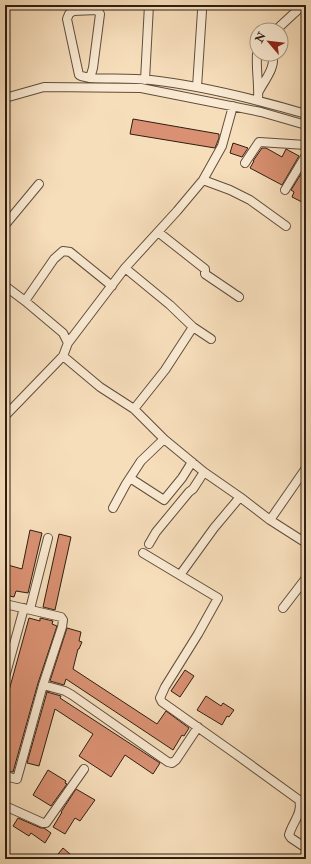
<svg xmlns="http://www.w3.org/2000/svg" width="311" height="864" viewBox="0 0 311 864" font-family="'IM FELL Double Pica',serif">
	<style>
		.building { fill: #da9173; stroke: #2d1e12 }
		.lines { fill: none; stroke-linecap: round; stroke-linejoin: round }
		.minor-casing { stroke: #604e3c; stroke-width: 10 }
		.minor { stroke: #faead3; stroke-width: 8 }
	</style>
	<rect width="100%" height="100%" fill="#f7debb"/>
	<filter id="stains"><feTurbulence type="fractalNoise" baseFrequency=".005" numOctaves="4"/><feColorMatrix values="0 0 0 0 .2 0 0 0 0 .09 0 0 0 0 .02 0 0 0 .5 -.17"/></filter>
	<radialGradient id="worn" r=".72"><stop offset=".6" stop-color="#630" stop-opacity="0"/><stop offset="1" stop-color="#630" stop-opacity=".3"/></radialGradient>
	<path class="building" d="M133,119L219,134V138L215,148L130,134Z
		M233,143L248,148L242,157L230,153Z
		M262,148H266L282,157L286,149L299,156L282,185L250,168L254,161H253Z
		M306,166V204L292,197L294,192L291,190Z
		M30,530L42,533L28,593L16,591L14,597L5,595V576L8,565L22,569Z
		M59,534L71,537L55,610L43,607Z
		M29,618L40,621V618L53,621L52,624L57,626L38,683L13,772L5,771V705Z
		M67,628L81,632L79,641L82,642L79,649H78L73,669L157,724L166,711L189,728L184,736L182,735L173,750L66,679L64,685L50,681Z
		M185,670L194,676L180,697L171,691Z
		M47,692L61,696L60,698L160,763L153,774L125,755L111,777L79,756L93,734L55,709L39,766L27,763Z
		M206,696L221,706L223,703L234,710L229,717L227,716L222,725L197,710Z
		M48,770L66,781L65,783L67,784L51,806L33,795Z
		M76,789L95,800L80,821L75,818L65,834L53,827L62,812H61Z
		M18,818L41,828H44L51,833L45,843L31,833L29,836L13,826Z
		M63,848L76,859H54Z"/>
	<g class="lines">
		<g class="minor-casing">
			<path id="minor" d="M276,30L303,5
				M257,54C256,69 259,85 258,100
				M90,78L93,68L100,14L97,10L73,11L69,14L67,19L79,75L81,76L90,78C110,79 131,78 151,80C203,86 255,99 306,114
				M145,80L149,5
				M197,87L202,11
				M259,91C264,81 277,66 272,54
				M5,98L44,87L141,88L261,112L306,125
				M245,163L259,142L306,145
				M203,180L230,190L250,200L286,226
				M285,190L306,155
				M5,225L39,184
				M158,232L205,269V274L239,297
				M125,268L170,305L193,327L211,339
				M5,286L25,301L63,333L68,343L63,356L5,416
				M25,301L54,259L63,251L70,252L112,286
				M68,343L125,268L177,211L203,180L222,146L233,106
				M63,356L100,387L134,409L164,439L204,472L240,497L270,520L306,543
				M134,409L165,370L193,327
				M130,478L164,500L182,478L192,462
				M113,508L126,484L141,461L164,439
				M270,520L306,468
				M149,544L156,532L189,492L193,489L204,472
				M143,553L218,598L198,634L165,687L160,698L162,702L237,755L299,800C303,813 292,823 289,835L291,838L306,848
				M180,575L214,528L240,497
				M5,604L61,617L63,620L62,627L43,685L17,779L5,776
				M283,608L306,578
				M30,609L48,538
				M5,677L24,608
				M43,685L65,691L72,695L168,762L172,763L176,760L198,727
				M5,806L43,823H46L84,769"/>
		</g>
		<use href="#minor" class="minor"/>
	</g>
	<rect width="311" height="864" fill="none" stroke="#f7debb" stroke-width="20"/>
	<rect x="6" y="6" width="299" height="852" fill="none" stroke="#2d1e12" stroke-width="2"/>
	<rect x="10" y="10" width="291" height="844" fill="none" stroke="#2d1e12"/>
	<g transform="translate(269 42) rotate(298)"><circle r="19" fill="#faead3" stroke="#a89886"/>
	<path d="M0-3L7 15L0 10L-7 15Z" fill="#8f2418"/>
	<text y="-6" font-size="11" font-weight="bold" text-anchor="middle" fill="#2d1e12">N</text>
	</g>
	<rect width="100%" height="100%" filter="url(#stains)"/>
	<rect width="100%" height="100%" fill="url(#worn)"/>
</svg>
